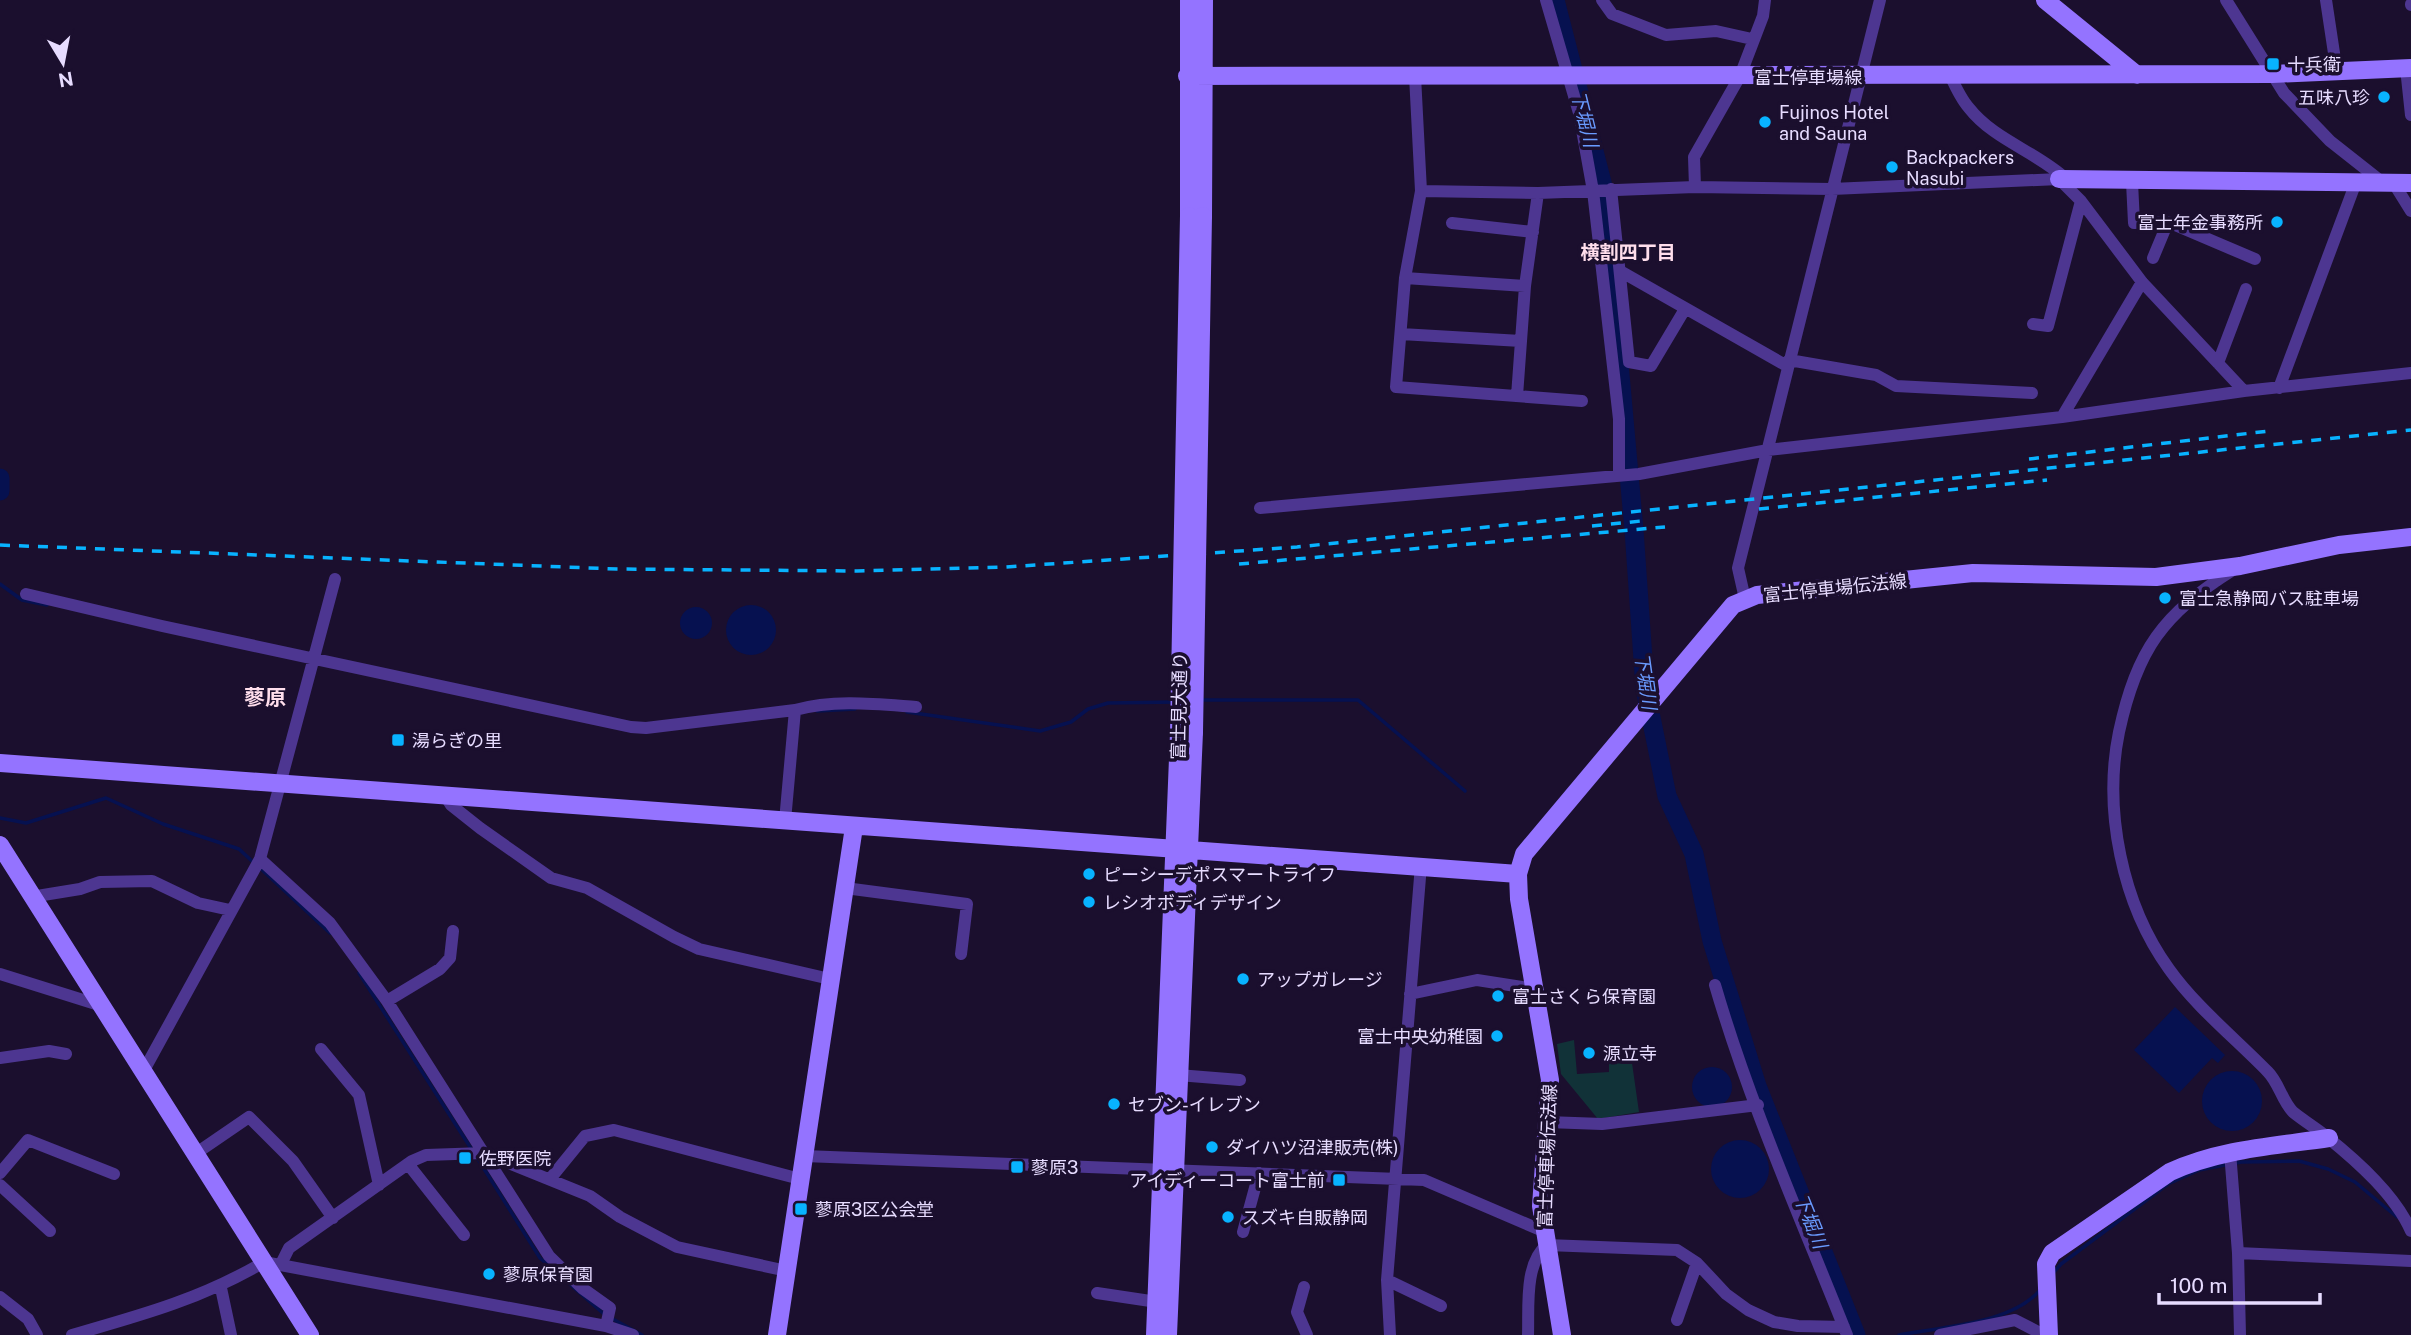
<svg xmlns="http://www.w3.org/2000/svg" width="2411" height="1335" viewBox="0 0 2411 1335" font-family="'Public Sans','Noto Sans JP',sans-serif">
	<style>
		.green { fill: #113238 }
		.water { fill: #061150 }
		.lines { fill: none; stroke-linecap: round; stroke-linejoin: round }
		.stream { stroke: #061150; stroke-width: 3.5 }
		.river { stroke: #061150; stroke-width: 19 }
		.street { stroke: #4d3691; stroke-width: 12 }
		.secondary { stroke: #9473ff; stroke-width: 18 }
		.rail { stroke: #08b3ff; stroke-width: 3.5; stroke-dasharray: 10 9; stroke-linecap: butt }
		.secondary-bridge { stroke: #9473ff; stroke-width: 18 }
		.poi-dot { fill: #08b3ff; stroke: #1b0f2e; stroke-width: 2.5 }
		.labels { text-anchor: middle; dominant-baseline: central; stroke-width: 7; stroke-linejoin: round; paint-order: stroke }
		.poi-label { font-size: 18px; fill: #e7dcff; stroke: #1b0f2e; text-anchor: start }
		.street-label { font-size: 18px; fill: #e7dcff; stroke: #1b0f2e }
		.water-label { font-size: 19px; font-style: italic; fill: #6a9bff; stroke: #1b0f2e }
		.neighbourhood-label { font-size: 19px; font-weight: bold; fill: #ffdeec; stroke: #1b0f2e }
		.quarter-label { font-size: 21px; font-weight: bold; fill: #ffdeec; stroke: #1b0f2e }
	</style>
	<rect width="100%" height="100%" fill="#1b0f2e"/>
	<path class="green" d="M1574,1040L1577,1074L1609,1072V1059L1631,1056L1639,1112L1598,1119L1561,1074L1557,1044Z"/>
	<path class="water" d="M726 630a25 25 0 1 1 50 0a25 25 0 1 1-50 0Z
		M680 623a16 16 0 1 1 32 0a16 16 0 1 1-32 0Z
		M2175,1007L2225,1055L2218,1063L2212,1058L2179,1093L2134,1050Z
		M1692 1087a20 20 0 1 1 40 0a20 20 0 1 1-40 0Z
		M2202 1101a30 30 0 1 1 60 0a30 30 0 1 1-60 0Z
		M1711 1169a29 29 0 1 1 58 0a29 29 0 1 1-58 0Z"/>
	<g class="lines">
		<path class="stream" d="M0,584L22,600L47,605
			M1200,700H1358L1465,791
			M817,711L855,709
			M907,712L1040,731L1071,722L1088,709L1108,703L1175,702
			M0,818L26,823L106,798L163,824L239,849L253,862
			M259,867L330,933
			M359,973L472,1150
			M476,1156L540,1258L604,1314
			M2053,1273L2061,1264L2168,1184L2199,1170L2241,1162L2299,1161L2328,1169L2355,1182L2397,1217
			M611,1318L642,1335
			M1899,1335C1941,1327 2012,1324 2040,1290"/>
		<path class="river" d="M1555,0L1603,186L1634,530L1645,688L1667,796L1694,854L1712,941L1757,1086L1856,1335
			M0,478V491"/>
		<path class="street" d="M1546,0L1579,113L1593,191L1619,419V474
			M1602,0L1612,14L1666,35L1716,31L1752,39
			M2226,0L2284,93L2330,141L2382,182
			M2326,0L2337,73
			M2411,5V4
			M2406,68L2411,115
			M1950,75C1955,86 1961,99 1969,108C1994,140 2037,152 2066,179
			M1415,76L1421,191L1405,278L1396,387L1582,401
			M2132,182L2134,223L2168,222L2255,259
			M2393,182L2411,211
			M1695,187L1694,157L1740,76L1763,16L1765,0
			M1611,189L1629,362L1651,366L1685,309
			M1421,191L1538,193L1695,187L1832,189L2059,179L2081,201L2142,282L2244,391
			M1452,223L1533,232
			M2153,258L2168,222
			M1620,271L1787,366
			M1405,278L1525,286
			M2033,324L2048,326L2081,201
			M1401,334L1521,341
			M1789,360L1876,375L1896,386L2032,393
			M2218,363L2246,289
			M2279,388L2356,182
			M1517,396L1525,286L1538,193
			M2062,417L2142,282
			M1260,508L1639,474L1768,450L2062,417L2244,391L2411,373
			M2233,570C2163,614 2137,649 2119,732C2103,810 2122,904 2169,969C2196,1007 2236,1039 2268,1072C2279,1083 2282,1101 2293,1112C2304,1121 2316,1128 2327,1137C2358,1162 2395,1195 2411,1231
			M26,594L162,626L631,727L646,728L795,710
			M1745,599L1738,568L1880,0
			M446,797L451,805L480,828L551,878L587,888L674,937L699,949L830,979
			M785,821L795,710C835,699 876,704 916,707
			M260,859L330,923L387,1001
			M845,888L967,904L961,954
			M31,897L80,889L100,882L152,881L198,903L230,910
			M453,931L450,958L440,969L387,1001L549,1256L582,1288L610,1308L606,1326
			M0,974L99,1005
			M1715,985C1750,1105 1801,1219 1847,1335
			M1410,994L1477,980L1535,989
			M321,1049L359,1095L379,1185
			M0,1058L49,1051L66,1054
			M143,1072L260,859L335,579
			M1178,1075L1240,1080
			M1547,1122L1602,1124L1758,1105
			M2230,1152L2238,1253L2240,1335
			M195,1154L249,1117L293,1161L333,1218
			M804,1156L1424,1180L1543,1231
			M408,1164L464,1235
			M0,1173L28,1140L114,1174
			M550,1179L585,1136L614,1130L800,1179
			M0,1185L50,1231
			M1243,1232L1259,1173
			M2238,1253L2411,1261
			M281,1264L289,1248L412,1161L426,1155L484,1153L590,1196L620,1217L677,1247L787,1271
			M1387,1280L1441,1306
			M1304,1287L1297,1312L1307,1335
			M221,1288L231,1335
			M1097,1293L1157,1302
			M0,1297L28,1319L37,1335
			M1677,1320L1697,1263
			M72,1335C142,1315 201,1299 264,1262L606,1326L633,1335
			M1390,1335L1387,1280L1421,865
			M1528,1335C1529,1308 1524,1263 1547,1245L1677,1250L1697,1263L1726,1294L1748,1310L1774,1322L1798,1326L1844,1327
			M1940,1335L2015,1320L2044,1335"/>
		<path class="secondary" d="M1189,0V216
			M2045,0L2137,75
			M1187,76L2272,74L2411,68
			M2059,179L2411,183
			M1203,216L1204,0
			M0,763L1518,874
			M0,845L310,1335
			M777,1335L854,827
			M1155,1335L1179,733
			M1168,1335L1194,732
			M1562,1335L1541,1206L1550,1080L1519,899L1518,874L1524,854L1733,605L1757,595L1973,573L2156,577L2240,566L2339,545L2411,537
			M2049,1335L2046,1264L2052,1253L2170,1172C2220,1149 2275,1146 2329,1138"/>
		<path class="rail" d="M2029,459L2269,431
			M1759,509L2047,480
			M1592,526L1641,521
			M0,545L617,569L857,571L1006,567L1297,547L2411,430
			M1239,564L1665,527"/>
		<path class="secondary-bridge" d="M1194,732L1203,216
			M1179,733L1189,216"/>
	</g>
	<g class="poi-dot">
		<rect x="2266" y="57" width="14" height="14" rx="3.5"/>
		<circle cx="2384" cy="97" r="7"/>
		<circle cx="1765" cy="122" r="7"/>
		<circle cx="1892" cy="167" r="7"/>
		<circle cx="2277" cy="222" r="7"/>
		<circle cx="2165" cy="598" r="7"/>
		<rect x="391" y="733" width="14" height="14" rx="3.5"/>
		<circle cx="1089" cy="874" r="7"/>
		<circle cx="1089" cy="902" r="7"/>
		<circle cx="1243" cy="979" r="7"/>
		<circle cx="1498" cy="996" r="7"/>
		<circle cx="1497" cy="1036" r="7"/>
		<circle cx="1589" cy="1053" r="7"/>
		<circle cx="1114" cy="1104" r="7"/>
		<circle cx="1212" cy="1147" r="7"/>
		<rect x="458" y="1151" width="14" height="14" rx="3.5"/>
		<rect x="1010" y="1160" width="14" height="14" rx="3.5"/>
		<rect x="1332" y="1173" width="14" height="14" rx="3.5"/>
		<rect x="794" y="1202" width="14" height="14" rx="3.5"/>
		<circle cx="1228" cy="1217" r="7"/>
		<circle cx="489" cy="1274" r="7"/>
	</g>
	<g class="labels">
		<g class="poi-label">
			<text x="2287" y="64">十兵衛</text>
			<text x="2370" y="97" text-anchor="end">五味八珍</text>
			<text x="1779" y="112">Fujinos Hotel<tspan x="1779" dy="21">and Sauna</tspan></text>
			<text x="1906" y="157">Backpackers<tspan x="1906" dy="21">Nasubi</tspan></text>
			<text x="2263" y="222" text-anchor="end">富士年金事務所</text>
			<text x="2179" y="598">富士急静岡バス駐車場</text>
			<text x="412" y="740">湯らぎの里</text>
			<text x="1103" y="874">ピーシーデポスマートライフ</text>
			<text x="1103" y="902">レシオボディデザイン</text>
			<text x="1257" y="979">アップガレージ</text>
			<text x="1512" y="996">富士さくら保育園</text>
			<text x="1483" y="1036" text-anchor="end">富士中央幼稚園</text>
			<text x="1603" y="1053">源立寺</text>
			<text x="1128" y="1104">セブン-イレブン</text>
			<text x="1226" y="1147">ダイハツ沼津販売(株)</text>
			<text x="479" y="1158">佐野医院</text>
			<text x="1031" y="1167">蓼原3</text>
			<text x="1325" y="1180" text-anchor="end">アイディーコート富士前</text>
			<text x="815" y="1209">蓼原3区公会堂</text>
			<text x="1242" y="1217">スズキ自販静岡</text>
			<text x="503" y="1274">蓼原保育園</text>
		</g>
		<g class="street-label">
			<text x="1808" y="77">富士停車場線</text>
			<text transform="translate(1835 588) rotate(-6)">富士停車場伝法線</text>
			<text transform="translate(1179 706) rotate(-89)">富士見大通り</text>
			<text transform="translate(1547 1156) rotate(-88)">富士停車場伝法線</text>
		</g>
		<g class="water-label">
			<text transform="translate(1585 119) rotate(76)">下堀川</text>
			<text transform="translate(1646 681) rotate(82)">下堀川</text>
			<text transform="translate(1811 1221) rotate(68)">下堀川</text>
		</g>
		<g class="neighbourhood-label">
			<text x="1628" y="252">横割四丁目</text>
		</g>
		<g class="quarter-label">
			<text x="265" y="697">蓼原</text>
		</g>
	</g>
	<g transform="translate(63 63) rotate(170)" stroke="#1b0f2e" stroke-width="5" paint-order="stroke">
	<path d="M0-5L12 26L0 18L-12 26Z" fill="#e7dcff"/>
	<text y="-10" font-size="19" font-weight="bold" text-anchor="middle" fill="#e7dcff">N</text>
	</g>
	<path d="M2159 1293v10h161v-10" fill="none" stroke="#e7dcff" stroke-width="3.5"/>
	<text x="2170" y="1293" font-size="21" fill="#e7dcff" stroke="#1b0f2e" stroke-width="5" paint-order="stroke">100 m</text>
</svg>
